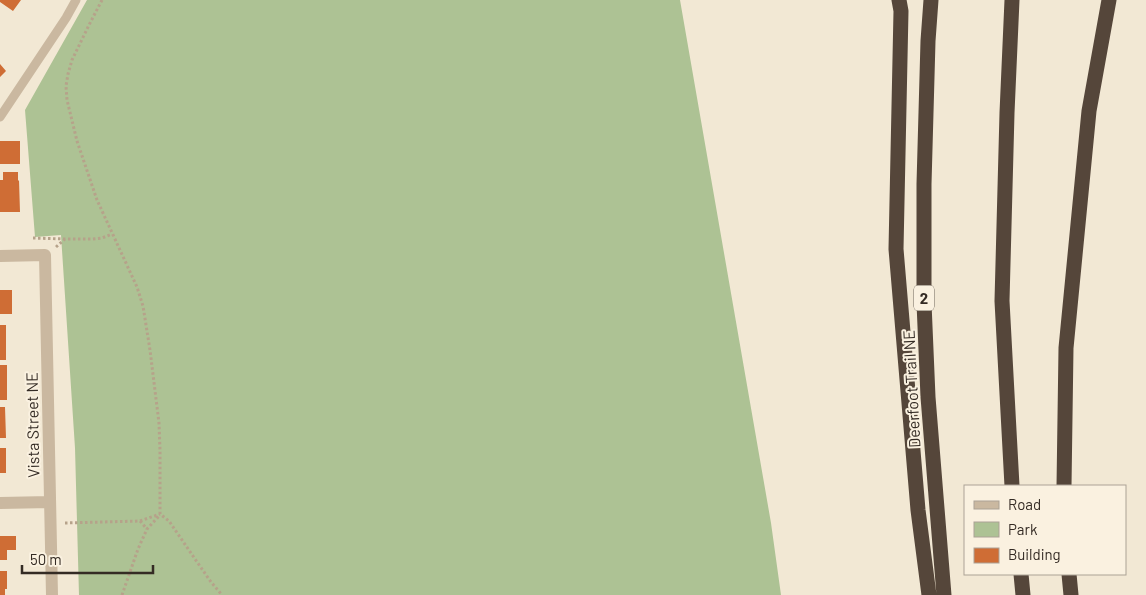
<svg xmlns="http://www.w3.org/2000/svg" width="1146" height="595" viewBox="0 0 1146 595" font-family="Barlow,sans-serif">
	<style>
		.green { fill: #adc294 }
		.building { fill: #cf6d35 }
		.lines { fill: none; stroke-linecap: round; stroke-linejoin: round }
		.path { stroke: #b6a28a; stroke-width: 3; stroke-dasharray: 2.5 2.5; stroke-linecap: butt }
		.service { stroke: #cab8a0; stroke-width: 9 }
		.minor { stroke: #cab8a0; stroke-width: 12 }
		.motorway { stroke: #55463a; stroke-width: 15 }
		.labels { text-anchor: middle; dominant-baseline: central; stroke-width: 4; stroke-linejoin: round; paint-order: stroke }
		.shield { fill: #faf1e0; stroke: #6f665c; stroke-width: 1 }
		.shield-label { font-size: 15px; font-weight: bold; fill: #342b24 }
		.street-label { font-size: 16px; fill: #342b24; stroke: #faf1e0 }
	</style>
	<rect width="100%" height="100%" fill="#f2e8d4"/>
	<path class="green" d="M87,0H680L771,523L781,595H79L75,448L61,235L35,237L25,110Z"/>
	<path class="building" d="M0,0H21L13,11L0,2Z
		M0,64L6,71L0,77Z
		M0,141H20V164H0Z
		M3,172H18V181L19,180L20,212H0V180H3Z
		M0,290H12V314H0Z
		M0,325H6V360H0Z
		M0,365H7V400H0Z
		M0,407H5L6,438H0Z
		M0,448H6V473H0Z
		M0,536H16V550H7V560H0Z
		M0,571H7V589H5V595H0Z"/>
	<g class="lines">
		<path class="path" d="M102,0L89,25L72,60L68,74L66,86L67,100L77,141L97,200L137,287L143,306L150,350L159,423L160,450V514L169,521L195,559L211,582L222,595
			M33,238L65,239
			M56,247L65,239H92L102,238L112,234
			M140,521L147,529
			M65,523L140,521L160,514
			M122,595L138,549L147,529L160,515"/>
		<path class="service" d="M0,117L66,18L76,0"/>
		<path class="minor" d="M0,256L45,255L52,595
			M0,503L50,502"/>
		<path class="motorway" d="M899,0L901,11L896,249L918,510L929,595
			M931,0L928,41L924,184V303L928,397L944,595
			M1012,486L1002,301L1007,113L1012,0
			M1064,486L1066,348L1089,111L1109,0
			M1021,574L1023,595
			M1069,574L1071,595"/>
	</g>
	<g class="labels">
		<rect class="shield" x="914" y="285.5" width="20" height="25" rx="4"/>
		<g class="shield-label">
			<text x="924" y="298">2</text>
		</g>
		<g class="street-label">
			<text transform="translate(911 389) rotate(-93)">Deerfoot Trail NE</text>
			<text transform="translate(32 425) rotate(-91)">Vista Street NE</text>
		</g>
	</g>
	<rect x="964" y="485" width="162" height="90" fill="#faf1e0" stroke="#aba295"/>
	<rect x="974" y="501" width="25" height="8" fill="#cab8a0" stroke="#aba295"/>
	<text x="1008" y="510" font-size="15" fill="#342b24">Road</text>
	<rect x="974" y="522" width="25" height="15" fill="#adc294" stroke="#aba295"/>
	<text x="1008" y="535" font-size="15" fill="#342b24">Park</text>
	<rect x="974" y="548" width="25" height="15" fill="#cf6d35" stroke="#aba295"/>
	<text x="1008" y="560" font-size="15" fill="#342b24">Building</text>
	<path d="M22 565v8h131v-8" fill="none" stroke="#342b24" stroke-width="2.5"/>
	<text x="30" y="565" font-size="15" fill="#342b24" stroke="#faf1e0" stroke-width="4" paint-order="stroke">50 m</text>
</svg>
